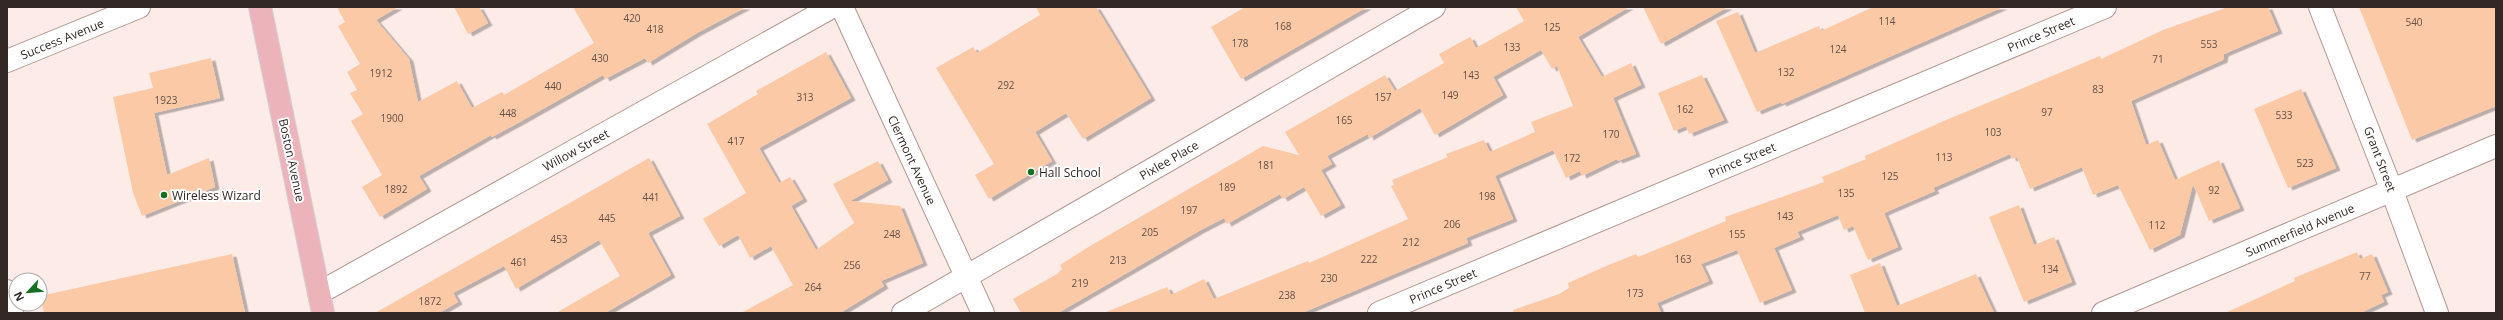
<svg xmlns="http://www.w3.org/2000/svg" width="2503" height="320" viewBox="0 0 2503 320" font-family="'Open Sans',sans-serif">
	<style>
		.building { fill: #fcc9a6; filter: url(#shadow) }
		.lines { fill: none; stroke-linecap: round; stroke-linejoin: round }
		.minor-casing { stroke: #b29791; stroke-width: 24 }
		.tertiary-casing { stroke: #b29791; stroke-width: 24 }
		.primary-casing { stroke: #d2d0cf; stroke-width: 24 }
		.minor { stroke: #fff; stroke-width: 22 }
		.tertiary { stroke: #fff; stroke-width: 22 }
		.primary { stroke: #ecb3bb; stroke-width: 22 }
		.poi-dot { fill: #13711f; stroke: #fff; stroke-width: 1.5 }
		.labels { text-anchor: middle; dominant-baseline: central; stroke-width: 4; stroke-linejoin: round; paint-order: stroke }
		.number-label { font-size: 10px; fill: #655045 }
		.street-label { font-size: 12px; fill: #332825; stroke: #fff }
		.poi-label { font-size: 12px; fill: #332825; stroke: #fff; text-anchor: start }
	</style>
	<defs>
		<filter id="shadow"><feDropShadow dx="4.5" dy="2.5" stdDeviation="0" flood-color="#0004"/></filter>
	</defs>
	<rect width="100%" height="100%" fill="#fdebe7"/>
	<path class="building" d="M337,7H398L376,20L409,59L418,102L457,81L472,108L502,92L504,95L594,43L573,7H746L697,33L648,63L645,58L605,79L603,75L518,123L492,137L491,135L419,176L427,189L380,217L362,187L382,175L351,121L363,114L350,93L357,90L347,72L360,64L338,26L345,22Z
		M454,7H479L488,23L468,34Z
		M1036,7H1096L1151,98L1083,139L1066,113L1035,132L1052,161L989,199L975,175L994,164L936,68L973,47L977,53L1040,15Z
		M1245,7H1367L1241,79L1211,27Z
		M1516,7H1629L1578,37L1602,77L1631,63L1641,85L1613,98L1636,154L1618,161L1617,159L1582,176L1580,171L1566,178L1553,150L1495,176L1513,219L1466,238L1468,243L1302,313H1104L1167,287L1171,295L1204,279L1214,299L1308,261L1309,263L1408,219L1391,186L1394,185L1392,180L1448,157L1446,154L1484,140L1490,152L1535,132L1531,122L1573,106L1557,66L1552,69L1541,50L1493,77L1503,95L1435,135L1420,108L1369,138L1368,134L1327,156L1332,164L1321,170L1341,205L1321,216L1304,187L1283,199L1280,194L1227,224L1224,218L1199,231L1058,313H1021L1013,299L1057,274L1062,269L1060,265L1090,246L1263,146L1299,155L1285,132L1385,75L1395,91L1444,63L1439,54L1470,37L1476,48L1524,21Z
		M1643,7H1728L1661,44Z
		M1873,7H2003L1782,104L1781,102L1757,112L1716,21L1738,12L1755,53L1819,26L1821,31Z
		M2228,7H2268L2278,31L2224,54L2223,60L2131,101L2146,145L2158,140L2175,180L2219,160L2240,208L2209,221L2193,184L2180,235L2150,250L2118,185L2093,195L2082,167L2030,189L2017,157L2012,159L2010,154L1933,188L1935,191L1884,213L1898,247L1868,260L1853,226L1844,230L1838,215L1797,232L1800,237L1774,248L1792,290L1760,303L1737,250L1701,264L1709,281L1657,303L1661,313H1514L1513,310L1559,294L1569,288L1568,283L1606,266L1636,254L1638,257L1726,221L1725,217L1824,182L1822,177L1866,159L1865,156L1946,120L2100,56L2101,59L2163,30Z
		M2359,7H2496V106L2412,140Z
		M826,52L851,98L759,148L779,183L790,177L803,199L791,206L816,250L854,223L833,184L878,161L888,180L850,201L900,206L923,263L881,281L884,286L840,313H741L793,285L771,246L750,258L738,235L719,246L703,219L746,193L707,124L758,94L756,91Z
		M211,58L220,98L154,113L167,175L209,158L215,187L142,216L133,193L113,97L153,88L149,73Z
		M1702,75L1724,120L1689,134L1686,126L1674,131L1658,93Z
		M2301,89L2336,168L2288,188L2254,109Z
		M649,158L680,216L648,233L671,275L605,313H556L620,276L599,240L516,289L504,266L453,293L458,302L439,313H375Z
		M2019,205L2034,245L2054,237L2072,282L2024,302L1989,217Z
		M2357,252L2360,259L2372,254L2388,292L2381,295L2384,302L2360,313H2225L2295,281L2294,278Z
		M232,254L245,313H44L40,296Z
		M1880,263L1897,306L1976,274L1994,313H1865L1850,275Z"/>
	<g class="lines">
		<g class="minor-casing">
			<path id="minor" d="M842,7L983,313
				M2320,7L2392,191L2437,313
				M7,291L12,313
				M319,293L832,7
				M903,313L1434,7
				M1379,313L2105,7
				M2103,313L2496,146"/>
		</g>
		<g class="tertiary-casing">
			<path id="tertiary" d="M7,61L139,7"/>
		</g>
		<g class="primary-casing">
			<path id="primary" d="M260,7L323,313"/>
		</g>
		<use href="#minor" class="minor"/>
		<use href="#tertiary" class="tertiary"/>
		<use href="#primary" class="primary"/>
	</g>
	<g class="poi-dot">
		<circle cx="1031" cy="172" r="4"/>
		<circle cx="164" cy="195" r="4"/>
	</g>
	<g class="labels">
		<g class="number-label">
			<text x="632" y="18">420</text>
			<text x="1887" y="21">114</text>
			<text x="2414" y="22">540</text>
			<text x="1283" y="26">168</text>
			<text x="1552" y="27">125</text>
			<text x="655" y="29">418</text>
			<text x="1240" y="43">178</text>
			<text x="2209" y="44">553</text>
			<text x="1512" y="47">133</text>
			<text x="1838" y="49">124</text>
			<text x="600" y="58">430</text>
			<text x="2158" y="59">71</text>
			<text x="1786" y="72">132</text>
			<text x="381" y="73">1912</text>
			<text x="1471" y="75">143</text>
			<text x="1006" y="85">292</text>
			<text x="553" y="86">440</text>
			<text x="2098" y="89">83</text>
			<text x="1450" y="95">149</text>
			<text x="805" y="97">313</text>
			<text x="1383" y="97">157</text>
			<text x="166" y="100">1923</text>
			<text x="1685" y="109">162</text>
			<text x="2047" y="112">97</text>
			<text x="508" y="113">448</text>
			<text x="2284" y="115">533</text>
			<text x="392" y="118">1900</text>
			<text x="1344" y="120">165</text>
			<text x="1993" y="132">103</text>
			<text x="1611" y="134">170</text>
			<text x="736" y="141">417</text>
			<text x="1944" y="157">113</text>
			<text x="1572" y="158">172</text>
			<text x="2305" y="163">523</text>
			<text x="1266" y="165">181</text>
			<text x="1890" y="176">125</text>
			<text x="1227" y="187">189</text>
			<text x="396" y="189">1892</text>
			<text x="2214" y="190">92</text>
			<text x="1846" y="193">135</text>
			<text x="1487" y="196">198</text>
			<text x="651" y="197">441</text>
			<text x="1189" y="210">197</text>
			<text x="1785" y="216">143</text>
			<text x="607" y="218">445</text>
			<text x="1452" y="224">206</text>
			<text x="2157" y="225">112</text>
			<text x="1150" y="232">205</text>
			<text x="892" y="234">248</text>
			<text x="1737" y="234">155</text>
			<text x="559" y="239">453</text>
			<text x="1411" y="242">212</text>
			<text x="1369" y="259">222</text>
			<text x="1683" y="259">163</text>
			<text x="1118" y="260">213</text>
			<text x="519" y="262">461</text>
			<text x="852" y="265">256</text>
			<text x="2050" y="269">134</text>
			<text x="2365" y="276">77</text>
			<text x="1329" y="278">230</text>
			<text x="1080" y="283">219</text>
			<text x="813" y="287">264</text>
			<text x="1635" y="293">173</text>
			<text x="1287" y="295">238</text>
			<text x="430" y="301">1872</text>
		</g>
		<g class="street-label">
			<text transform="translate(2041 34) rotate(-23)">Prince Street</text>
			<text transform="translate(62 39) rotate(-22)">Success Avenue</text>
			<text transform="translate(576 150) rotate(-29)">Willow Street</text>
			<text transform="translate(2380 159) rotate(69)">Grant Street</text>
			<text transform="translate(292 160) rotate(78)">Boston Avenue</text>
			<text transform="translate(912 160) rotate(65)">Clermont Avenue</text>
			<text transform="translate(1169 160) rotate(-30)">Pixlee Place</text>
			<text transform="translate(1742 160) rotate(-23)">Prince Street</text>
			<text transform="translate(2300 230) rotate(-23)">Summerfield Avenue</text>
			<text transform="translate(1443 286) rotate(-23)">Prince Street</text>
		</g>
		<g class="poi-label">
			<text x="1039" y="172">Hall School</text>
			<text x="172" y="195">Wireless Wizard</text>
		</g>
	</g>
	<rect width="2503" height="320" fill="none" stroke="#332825" stroke-width="16"/>
	<g transform="translate(28 292) rotate(244)"><circle r="19" fill="#ffffff" stroke="#ada9a8"/>
	<path d="M0-3L7 15L0 10L-7 15Z" fill="#13711f"/>
	<text y="-6" font-size="11" font-weight="bold" text-anchor="middle" fill="#332825">N</text>
	</g>
</svg>
